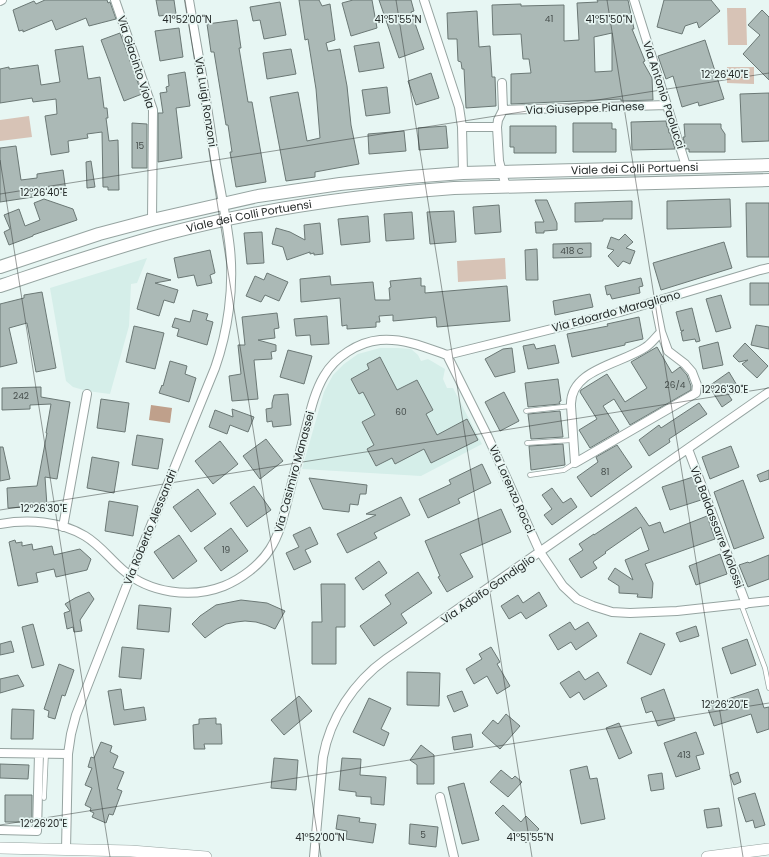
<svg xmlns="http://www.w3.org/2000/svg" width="769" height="857" viewBox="0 0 769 857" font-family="Poppins,sans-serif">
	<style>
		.built { fill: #d5eee9 }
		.green { fill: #d7c3b6 }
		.water { fill: #bfa08b }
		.building { fill: #abb9b6; stroke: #6b7875; fill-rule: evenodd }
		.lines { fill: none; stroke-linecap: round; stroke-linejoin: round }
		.lane-casing { stroke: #96a4a1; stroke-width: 5.5 }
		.street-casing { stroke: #96a4a1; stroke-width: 10 }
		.secondary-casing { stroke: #96a4a1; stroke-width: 12 }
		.primary-casing { stroke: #96a4a1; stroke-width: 14 }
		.lane { stroke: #fff; stroke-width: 4 }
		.street { stroke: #fff; stroke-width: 8 }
		.secondary { stroke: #fff; stroke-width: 11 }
		.primary { stroke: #fff; stroke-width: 12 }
		.ticks { fill: none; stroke: #252a29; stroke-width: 1; stroke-opacity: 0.45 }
		.labels { text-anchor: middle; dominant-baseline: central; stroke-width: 3.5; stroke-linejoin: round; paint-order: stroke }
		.number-label { font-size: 9px; fill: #464e4c }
		.street-label { font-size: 11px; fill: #252a29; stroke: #e7f6f3 }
		.ticks-label { font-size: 10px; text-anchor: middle; fill: #252a29; stroke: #e7f6f3; stroke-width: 3.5; stroke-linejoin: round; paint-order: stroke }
	</style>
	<rect width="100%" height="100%" fill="#e7f6f3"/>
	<path class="built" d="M147,258L137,283L131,284L129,326L110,394L87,391L73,387L66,381L50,288Z
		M380,348H398L411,349L418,355L421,361L428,359L445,369L443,379L447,388H453L482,444L421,476L302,469L324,392L333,375L344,364L358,354Z"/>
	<path class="green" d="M727,8H746L747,45H728Z
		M727,67H754V84L727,83Z
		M29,116L32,137L0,141V120Z
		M505,258L506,279L458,282L457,261Z"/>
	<path class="water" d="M151,405L172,408L170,423L149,420Z"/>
	<path class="building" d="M45,0H107L108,3L110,2L116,19L89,26L86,18L56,30L52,20L23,32V30L19,31L13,10L34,1L36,4Z
		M156,0H174L176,14L159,16Z
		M299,0H319L322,6L330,4L335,40L326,43L328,51L340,49L347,86L351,125L359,164L315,172V177L286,181L270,97L298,92L307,141L320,138L316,89L308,39L305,40Z
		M353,0H372L377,28L351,36L342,3Z
		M379,0H411L414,11L411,12L424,49L399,58Z
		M597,0H628L634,29H632L645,61L643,62L652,78L653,100L621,101V99L511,104V74L531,73L529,59H523L521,34L493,35L492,5L521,4V6L564,5V41L579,40L577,3L598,2ZM612,33V71L595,72L594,37Z
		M664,0H711L720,11L699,28L697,22L685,26L682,34L657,27Z
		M280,2L286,35L264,39L260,20L253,21L250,7Z
		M762,10L769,17V80L743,54L760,35L748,25Z
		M477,11L479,47L490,46L492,77H495L496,106L466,108L464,69H462L461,62L458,61L457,39H448L447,13Z
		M237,20L241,48H239L248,102H252L266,182L236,187L230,152H232L228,125H226L214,52H211L207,24Z
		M179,28L183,57L160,61L155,31Z
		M120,33L142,94L124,101L101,40Z
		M705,40L724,99L699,106L698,102L682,107L673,76L666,79L658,56Z
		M379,42L384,68L359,72L354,46Z
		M83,46L88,79L100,77L104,108H107L108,118H106L109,141L118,140L119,190H108V187H103L102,132L87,134L88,138L68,141L69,152L51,155L45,116L57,114L56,99L33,102L32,98L0,103V69L9,67V69L38,65L41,85L60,82L55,50Z
		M291,49L296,74L267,79L263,53Z
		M185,72L190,106L176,108L182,158L158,162V113H163L160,93L167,92L166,87L169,86L168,75Z
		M431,73L439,98L416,105L408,81Z
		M387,87L390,113L366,116L362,90Z
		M769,93V141L742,142L740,94Z
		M666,121L667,127H668L669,133H670L675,149L632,150L631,122Z
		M132,123L147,124V168H132Z
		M573,123H612V129H616V152H573Z
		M684,124H721V128L725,134V152H689V149H686L683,137H685Z
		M446,126L448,148L419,150L418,128Z
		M510,126H556V153H514V147H510Z
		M404,131L406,151L369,154L368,134Z
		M16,146L21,180L37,178V174L63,170L66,192L0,202V148Z
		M91,161L95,187L87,188L86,162Z
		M44,199L73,209L77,220L33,235V236L9,245L4,232L10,229L4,215L19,209L25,226L40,220L34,203Z
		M730,199L731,227L667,229V201Z
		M535,200H547L557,223V230L544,231V233H536L535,222H544Z
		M632,201V219H603V221L575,222V203Z
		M746,203H769V257H747Z
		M499,205L501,232L475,234L473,207Z
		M454,211L456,242L430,244L427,212Z
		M412,212L414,239L386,241L384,214Z
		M368,216L370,242L341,245L338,219Z
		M320,223L323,254L314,255V253L310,254V252L287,260L283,247L272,244L276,228L290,232L305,240L304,225Z
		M262,232L264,263L247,264L244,233Z
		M625,234L633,242L626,248L635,251L630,264L623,261L618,267L608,256L614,250L607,248L611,237L619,240Z
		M724,242L732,268L661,290L653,263Z
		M591,243V257L553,258V244Z
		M537,249L538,280H526L525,250Z
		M210,250L215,273L210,275L212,283L197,286L194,275L178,278L174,258Z
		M147,273L171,280L155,283L178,290L174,303L164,300L159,316L137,309Z
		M267,273L288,282L279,301L265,295L261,302L246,296L255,276L264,280Z
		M330,276L331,285L373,282L375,300H390L389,288L391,287L390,281L421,278V286H425V293L507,286L510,321L437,327L436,317L393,321V315L379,316L380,322H376V327L347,329V325L342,326L340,298L301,302L300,279Z
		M641,278L643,286L639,287L640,293L612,299L610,294L607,295L605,286Z
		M750,283H769V305H750Z
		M42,292L56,368L36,372L27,323L9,328L17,363L0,367V304L24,298V295Z
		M590,294L593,307L555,315L553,301Z
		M721,295L731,328L716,332L706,299Z
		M692,308L700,341L696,342L695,339L683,341L681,332L684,330L681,331L676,312Z
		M193,310L208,314L206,320L213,322L207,345L177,336L179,329L172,327L175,318L190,322Z
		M277,313L279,328L274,329L275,338L258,340L276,345V351L271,352L272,359L254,360L258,399L232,401L229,376L241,374L238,345H245L242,317Z
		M327,316L329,344L311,345L310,335L296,336L294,319Z
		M639,317L643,339L625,343V345L572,357L567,334L608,326L607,324Z
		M756,325L769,327V349L751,345Z
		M134,326L164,333L155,369L126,362Z
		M718,342L723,365L703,369L699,347Z
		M745,343L768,366L757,378L742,364L748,360L739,362L733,356Z
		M534,344L536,349L555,345L559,363L528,369L523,346Z
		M657,347L672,373L680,367L687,375L691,386V390L630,425L614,399L603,406L619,431L590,448L579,430L597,419L580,392L581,390L607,374L625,402L647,388L631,362Z
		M512,348L515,372L495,377L485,359L503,349Z
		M288,350L312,356L304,384L280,377Z
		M380,357L397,390L417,380L433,410L426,414L437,435L467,419L478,440L431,463L424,449L395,464L392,458L376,466L367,449L374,445L362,422L375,415L363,392L359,394L351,379L369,369L367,364Z
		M170,361L187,366L185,374L196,378L189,402L159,393L162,385L163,386Z
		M729,372L738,387L728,394L732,400L722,407L709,386Z
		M558,379L561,401L559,402L560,404L528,407L525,383Z
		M41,387V397L70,402L57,479L45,477L47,506L8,508L7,488L37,486L47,433H46L51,404L30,405V409L2,410V388Z
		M504,392L519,421L500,431L485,402Z
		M288,394L291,425L273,427L272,421L267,422L266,409L272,408V403L274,395Z
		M101,399L129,403L125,432L97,428Z
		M699,403L707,414L669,439L670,442L649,456L639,440L659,425L661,428Z
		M232,409L254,417L248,432L230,425L227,434L209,427L215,410L233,417Z
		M560,411L563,437L531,439L528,414Z
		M137,435L163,439L158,469L132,465Z
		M266,439L283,461L260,479L243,456Z
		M220,441L238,464L213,484L195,461Z
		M563,444L565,465L531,470L529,446Z
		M617,445L632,467L591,497L577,477L598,462L596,457Z
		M731,446L739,467L710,479L702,457Z
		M0,447H3L10,479L0,481Z
		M92,457L119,462L114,493L87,488Z
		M482,464L491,483L458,499L460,503L428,518L419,499L451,484L449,480Z
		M769,470V479L760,482L757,475Z
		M693,477L701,500L670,510L662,487Z
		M309,478L367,485L366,494H360L358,505L350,504L349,512L323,509Z
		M743,480L764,538L734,549L714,492Z
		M254,486L271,510L247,527L230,503Z
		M552,488L563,503L571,498L577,507L552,525L544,515L552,509L542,495Z
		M198,489L216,514L191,532L173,507Z
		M401,497L410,515L374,533L377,538L347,553L337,534L376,515L366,514Z
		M109,501L138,506L133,536L105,531Z
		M636,507L649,526L660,522L664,533L707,516L715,539L645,564L653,583L652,598L637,597L638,594L619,593V586L608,579L615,568L633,580L625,560L649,550L641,527L605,552L606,553L593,562L597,568L581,578L569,559L583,550L579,544L594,534V535Z
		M501,509L511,532L460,554L473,577L447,592L438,577L440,576L425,541Z
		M310,527L318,544L305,550L311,562L294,570L286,553L299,547L293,535Z
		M231,528L248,551L221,571L204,548Z
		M179,535L197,561L173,579L154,552Z
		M15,540L16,543L22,542V546L32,544L33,550L52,546L54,555L80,549L91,559L87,570L56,577L54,569L36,573L38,582L18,586L9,542Z
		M720,554L727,574L696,585L689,566Z
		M769,555V579L748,587L739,565L748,562L749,563Z
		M379,561L387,573L363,590L355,578Z
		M418,572L432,593L401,614L407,623L374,646L360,626L391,604L385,595Z
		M321,584H345V627H336V664H312V622H322Z
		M89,592L94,599L80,620L82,631L74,632L73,627L67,629L64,613L70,611L65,604L75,598Z
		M539,592L547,606L526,619L521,612L509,619L501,606L518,595L523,603Z
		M241,600L267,603L285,611L275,629L266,625L256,622L245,621L236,622L226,624L217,629L205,638L192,624L200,616L216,605Z
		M139,605L171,608L169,632L137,629Z
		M570,622L575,630L588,622L597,636L576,650L571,642L558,650L549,635Z
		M33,624L44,665L32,668L22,627Z
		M696,626L699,636L680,642L676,633Z
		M640,633L665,644L651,675L627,663Z
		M747,639L756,665L731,674L722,648Z
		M11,641L14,652L0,655V644Z
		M122,647L144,649L141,679L119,677Z
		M491,647L500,662L497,664L510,686L497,694L487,676L474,684L466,669L482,659L479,654Z
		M59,664L74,670L65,696L62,695L55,719L48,717L49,711L44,709Z
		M579,671L585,680L598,672L607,686L584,700L579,692L570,698L560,683Z
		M407,672L440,673L439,706L407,705Z
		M18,675L24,686L0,693V679Z
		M121,689L124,710L144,707L146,720L114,725L108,691Z
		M664,689L675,720L658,726L652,711L646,713L641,698Z
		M758,689L764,708L769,707V729L757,733L751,714L714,726L707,706Z
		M462,691L468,706L454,712L447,696Z
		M299,696L312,711L284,735L271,720Z
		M369,698L391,708L381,729L389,733L384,746L353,732Z
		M12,709L34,710L33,739H11Z
		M506,714L520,726L500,749L482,733L493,720L498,724Z
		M216,718V724H221L222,744H204L205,749H194L193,725L199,724V719Z
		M619,723L632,753L619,759L606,728Z
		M696,732L704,754L696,756L700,769L676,777L664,743Z
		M471,734L473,747L454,750L452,737Z
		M101,742L112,746L110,752L118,756L113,768L124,772L117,789L122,791L113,815L109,814L106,823L92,817L94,813L90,811L91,808L85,805L92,788L85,785L92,768L88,767L91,757L94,758Z
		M421,745L434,755V784H417V765L410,760Z
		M274,758L298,760L296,790L271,788Z
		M342,758L361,759L360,775L386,777L384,805L371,804V797L356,796V792L339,790Z
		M0,764L29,765L28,779L0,778Z
		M587,766L590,779L597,778L605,819L581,824L570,770Z
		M501,770L512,779L515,776L522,782L508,797L490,782Z
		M738,772L741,782L734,785L730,775Z
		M662,773L664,789L651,791L648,775Z
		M464,783L479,840L462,844L448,787Z
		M755,793L765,825L755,828L753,820L746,822L738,798Z
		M5,795H32V822H5Z
		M503,805L521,822L526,816L539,829L526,843L495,813Z
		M719,808L722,826L707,828L704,810Z
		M338,815L360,818L359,822L376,824L373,843L346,839L347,831L336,829Z
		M410,824L438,827L436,847L409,844Z"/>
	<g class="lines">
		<g class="lane-casing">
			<path id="lane" d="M526,411L571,406
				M527,443L573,440
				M530,475L564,470L575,463
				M741,604L765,668L769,688
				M44,798L46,754"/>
		</g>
		<g class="street-casing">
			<path id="street" d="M115,0L153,110L152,220
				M424,0L459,107L462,127L463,173
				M634,0L686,166
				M0,1L2,0
				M503,110L667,105
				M462,127H497L499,161L506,187
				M497,127L498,120L503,110L502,83
				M655,302L661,332L668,351L685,364L692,372L697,385L696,393L575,463L571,406C569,369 622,364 646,347C652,343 656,337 661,332
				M447,355L488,437L540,552L563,586L577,599L593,606L612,612L630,613L677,611L769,601
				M447,355L620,312L760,270L769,268
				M688,449L746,604
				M0,524C28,519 60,521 85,536C100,545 110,559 123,570C149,593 191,599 224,586C241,579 260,565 270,549C279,535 283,519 287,502C293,479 299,456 305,432C310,413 314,393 324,376C335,357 358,342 380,340C403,338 425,347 447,355
				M63,527L87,394
				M0,753L68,754
				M440,797L454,857
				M0,830L37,831L39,754
				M66,850L68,754L71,734L76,715L134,567L215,368C228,331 234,288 230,249C227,221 221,193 216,165C208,110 199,55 189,0
				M314,857L323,757C330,718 354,682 386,659L769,392"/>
		</g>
		<g class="secondary-casing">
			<path id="secondary" d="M0,848L131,851L206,857
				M707,857L769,849"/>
		</g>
		<g class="primary-casing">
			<g id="primary">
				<path id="s1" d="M0,267L99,234L152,220L258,196L340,184L409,177L463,173L769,165"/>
				<path id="s2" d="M0,286C57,267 115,247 173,232C265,208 360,195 454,188L769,180"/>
			</g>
		</g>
		<use href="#lane" class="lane"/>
		<use href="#street" class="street"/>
		<use href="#secondary" class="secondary"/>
		<use href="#primary" class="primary"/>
	</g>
	<path class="ticks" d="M185,0L321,857M396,0L532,857M607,0L743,857M0,160L110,857M0,194L769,73M0,510L769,388M0,825L769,703"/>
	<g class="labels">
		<g class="number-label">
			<text x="549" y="19">41</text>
			<text x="140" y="146">15</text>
			<text x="572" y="251">418 C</text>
			<text x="675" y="385">26/4</text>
			<text x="21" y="396">242</text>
			<text x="401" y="412">60</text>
			<text x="605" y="472">81</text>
			<text x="226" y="550">19</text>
			<text x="684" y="755">413</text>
			<text x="423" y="835">5</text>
		</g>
		<g class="street-label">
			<text transform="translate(136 62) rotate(72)">Via Giacinto Viola</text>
			<text transform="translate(664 95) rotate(72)">Via Antonio Paolucci</text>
			<text transform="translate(206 102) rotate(81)">Via Luigi Ronzoni</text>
			<text transform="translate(585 108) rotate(-2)">Via Giuseppe Pianese</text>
			<text stroke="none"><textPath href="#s1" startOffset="646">Viale dei Colli Portuensi</textPath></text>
			<text stroke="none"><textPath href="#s2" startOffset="259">Viale dei Colli Portuensi</textPath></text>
			<text transform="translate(616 311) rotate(-15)">Via Edoardo Maragliano</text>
			<text transform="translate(294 472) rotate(-75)">Via Casimiro Manassei</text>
			<text transform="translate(512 489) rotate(66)">Via Lorenzo Rocci</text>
			<text transform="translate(150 527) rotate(-68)">Via Roberto Alessandri</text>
			<text transform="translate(717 527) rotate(69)">Via Baldassarre Molossi</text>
			<text transform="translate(488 589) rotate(-35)">Via Adolfo Gandiglio</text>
		</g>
	</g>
	<g class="ticks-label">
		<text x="187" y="23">41°52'00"N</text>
		<text x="398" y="23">41°51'55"N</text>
		<text x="609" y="23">41°51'50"N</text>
		<text x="725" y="78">12°26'40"E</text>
		<text x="44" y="196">12°26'40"E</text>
		<text x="725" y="393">12°26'30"E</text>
		<text x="44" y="512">12°26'30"E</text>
		<text x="725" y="708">12°26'20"E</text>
		<text x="44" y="827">12°26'20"E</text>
		<text x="320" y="841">41°52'00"N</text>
		<text x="530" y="841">41°51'55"N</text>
	</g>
</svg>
